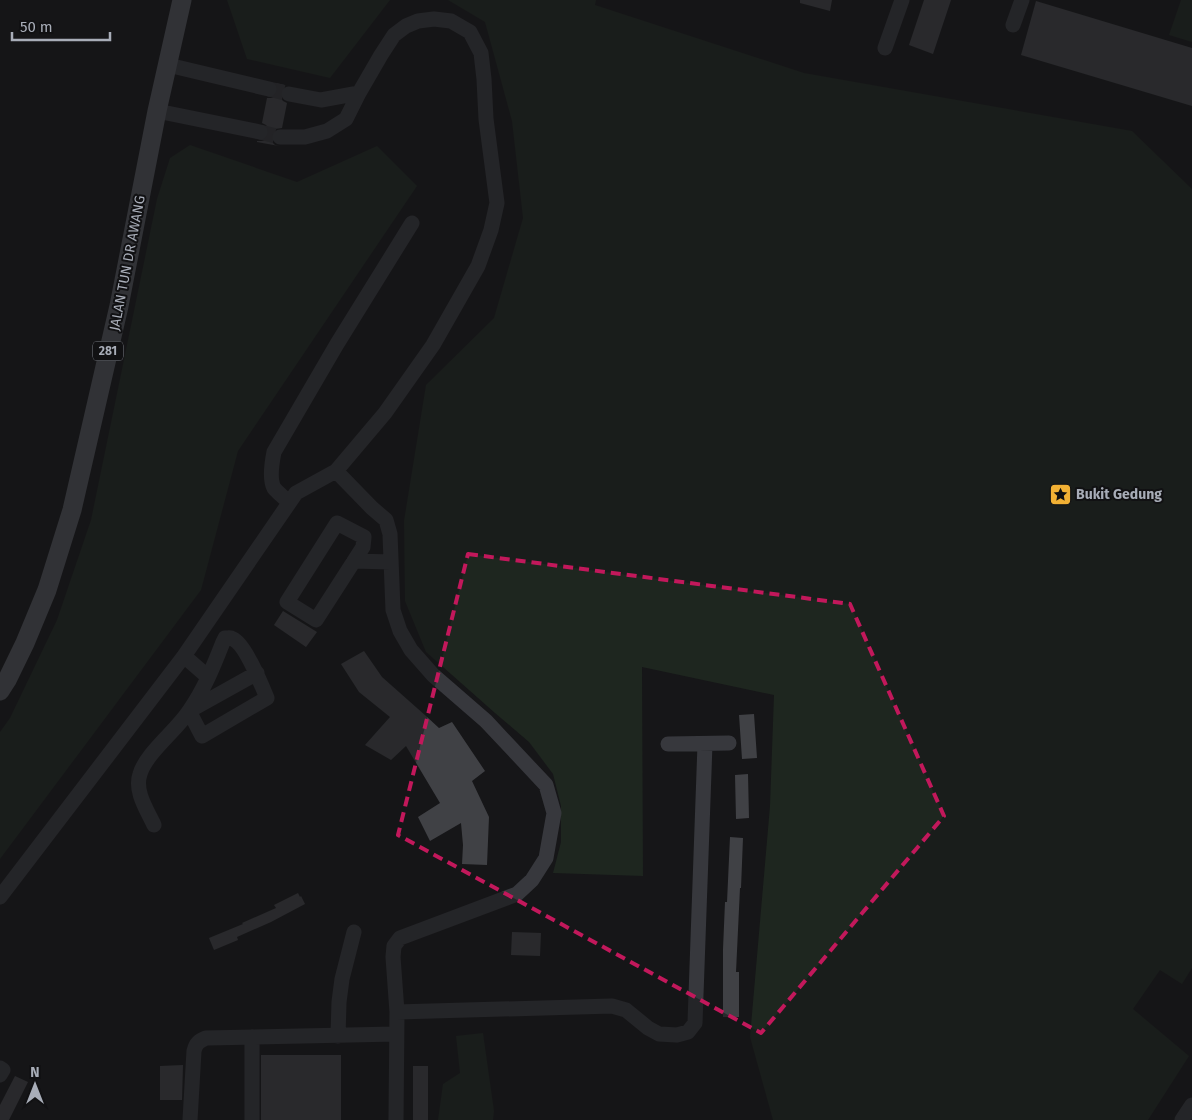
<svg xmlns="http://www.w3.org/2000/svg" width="1192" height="1120" font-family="'Fira Sans',sans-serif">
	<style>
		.green { fill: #1e261f }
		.building { fill: #404145 }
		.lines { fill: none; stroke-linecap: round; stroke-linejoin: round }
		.minor-tunnel { stroke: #333438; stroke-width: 15; stroke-dasharray: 15 8; stroke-linecap: butt }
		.minor { stroke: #37383d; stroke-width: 15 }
		.major { stroke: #53555c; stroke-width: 19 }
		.marked { fill: none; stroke: #c2185b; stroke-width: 4; stroke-dasharray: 10 6; stroke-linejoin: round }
		.labels { text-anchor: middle; stroke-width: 4; stroke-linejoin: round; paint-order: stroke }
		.shield { fill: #111113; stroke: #7b7e86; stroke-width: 1 }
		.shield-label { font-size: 12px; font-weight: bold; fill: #a8adb8 }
		.street-label { font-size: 14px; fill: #a8adb8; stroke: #111113 }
		.poi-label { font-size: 14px; font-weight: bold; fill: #a8adb8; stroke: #111113; text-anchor: start }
	</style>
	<rect width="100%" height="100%" fill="#161618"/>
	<path class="green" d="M 227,0 L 390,0 L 330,78 L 247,59 Z
		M 448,0 L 596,0 L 595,5 L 804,73 L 1132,131 L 1192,189 L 1192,968 L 1182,984 L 1160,970 L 1133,1009 L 1189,1056 L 1148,1120 L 773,1120 L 750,1037 L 770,806 L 774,695 L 642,667 L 643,876 L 553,873 L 561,842 L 561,806 L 553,774 L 529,742 L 495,713 L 426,652 L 405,601 L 404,521 L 426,385 L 494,318 L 523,218 L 512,121 L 485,22 Z
		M 1181,0 L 1192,0 L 1192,42 L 1169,35 Z
		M 190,145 L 297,182 L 377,146 L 417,186 L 238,451 L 201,590 L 0,859 L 0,732 L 10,718 L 57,620 L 91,520 L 157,199 L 170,158 Z
		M 483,1033 L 494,1111 L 493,1120 L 438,1120 L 443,1084 L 460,1073 L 456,1036 Z"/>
	<path class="building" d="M 800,0 L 832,0 L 830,11 L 800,3 Z
		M 924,0 L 951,0 L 933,54 L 909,45 Z
		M 1036,1 L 1192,48 L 1192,106 L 1021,55 Z
		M 276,83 L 285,85 L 282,88 L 280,92 L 280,97 L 283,101 L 287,103 L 282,128 L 275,129 L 272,133 L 271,137 L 272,142 L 275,145 L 279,146 L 257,142 L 257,141 L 263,141 L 267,139 L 269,134 L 269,129 L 266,125 L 262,123 L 267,98 L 272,98 L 275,96 L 278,92 L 278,87 Z
		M 283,611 L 317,632 L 306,647 L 274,625 Z
		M 364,651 L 382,677 L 426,716 L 439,728 L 452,722 L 485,771 L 472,781 L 489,817 L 487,865 L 462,864 L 463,845 L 461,823 L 430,841 L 418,817 L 440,803 L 406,746 L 391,760 L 365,745 L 390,717 L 359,692 L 341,664 Z
		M 754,714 L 757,758 L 742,759 L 739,715 Z
		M 748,774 L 749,818 L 736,819 L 735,775 Z
		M 730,837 L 743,838 L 741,888 L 740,888 L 736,972 L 739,972 L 739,1017 L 723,1017 L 723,949 L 725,902 L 727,902 Z
		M 298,893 L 300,897 L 301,896 L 305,904 L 271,922 L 237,937 L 238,940 L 214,950 L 209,938 L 243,924 L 242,923 L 276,908 L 274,905 Z
		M 512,932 L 541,933 L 540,956 L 511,955 Z
		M 261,1055 L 341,1055 L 341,1120 L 261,1120 Z
		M 183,1065 L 182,1100 L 160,1100 L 160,1066 Z
		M 413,1066 L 428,1066 L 428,1120 L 413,1120 Z
		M 15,1076 L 28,1082 L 9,1120 L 0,1120 L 0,1105 Z"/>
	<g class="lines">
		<path class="minor-tunnel" d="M 269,89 L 289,94
			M 260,132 L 280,137"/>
		<path class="minor" d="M 1013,25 L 1022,0
			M 885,48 L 902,0
			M 168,65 L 269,89
			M 289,94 L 321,100 L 359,93
			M 157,111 L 260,132
			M 336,471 L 372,508 L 386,520 L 390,534 L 393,610 L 400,631 L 411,650 L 433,675 L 486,721 L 546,785 L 554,813 L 546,858 L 532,880 L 517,894 L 400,938 L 394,946 L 393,957 L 397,1012 L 396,1120
			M 289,503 C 285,498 278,493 274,488 C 269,479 272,462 274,452 L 337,344 L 412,223
			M 337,523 L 364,537 L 363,547 L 316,620 L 287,602 Z
			M 354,561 L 391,562
			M 184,656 L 208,677
			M 668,744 L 729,743
			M 154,825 C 147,810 134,791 140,774 C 146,753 177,730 189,711 C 204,690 214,665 223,642 L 225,638 C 229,638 230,637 233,639 C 245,644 262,686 267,698 L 202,736 L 189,711 L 257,673
			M 0,897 L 184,656 L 296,493 L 336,471 L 385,413 L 433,345 L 478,266 L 491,230 L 497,203 L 486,119 L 484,79 L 481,53 L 470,32 L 451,21 L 434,19 L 418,21 L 406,26 L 394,35 L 381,55 L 359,93 L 346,119 L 327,131 L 305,137 L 280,137
			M 397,1012 L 612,1006 L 626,1010 L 648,1028 L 659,1034 L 677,1035 L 688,1032 L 695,1023 L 705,744
			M 338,1036 L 339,1002 L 342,979 L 354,932
			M 252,1037 L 252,1120
			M 0,1068 L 3,1070 L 0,1075
			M 190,1120 L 194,1051 C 196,1043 199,1041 206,1038 L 396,1034
			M 1182,1120 L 1192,1105"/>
		<path class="major" d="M 0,691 L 7,680 L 25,643 L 47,590 L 72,510 L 119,306 L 157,111 L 182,0"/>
	</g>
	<path d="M0 0H1192V1120H0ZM 468,554 L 850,604 L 944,816 L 761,1033 L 398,835 Z" fill="#161618" fill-opacity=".55" fill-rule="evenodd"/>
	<path class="marked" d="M 468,554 L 850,604 L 944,816 L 761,1033 L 398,835 Z"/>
	<defs>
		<symbol id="sight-square" viewBox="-11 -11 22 22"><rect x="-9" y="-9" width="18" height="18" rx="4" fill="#f2b134" stroke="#111113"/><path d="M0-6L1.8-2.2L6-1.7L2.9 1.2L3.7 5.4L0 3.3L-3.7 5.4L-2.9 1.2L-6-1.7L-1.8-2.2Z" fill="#111"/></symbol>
	</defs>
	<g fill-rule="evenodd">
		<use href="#sight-square" x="1048" y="482" width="25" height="25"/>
	</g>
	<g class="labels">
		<rect class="shield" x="93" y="341.5" width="30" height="19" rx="4"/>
		<g class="shield-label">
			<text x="108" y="355">281</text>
		</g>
		<g class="street-label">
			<text transform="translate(127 263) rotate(-79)" y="5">JALAN TUN DR AWANG</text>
		</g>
		<g class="poi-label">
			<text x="1076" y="499">Bukit Gedung</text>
		</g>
	</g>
	<g transform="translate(35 1085)" stroke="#111113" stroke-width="4" paint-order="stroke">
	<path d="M0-4L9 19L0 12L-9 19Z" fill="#a8adb8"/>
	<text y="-8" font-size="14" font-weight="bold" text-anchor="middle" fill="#a8adb8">N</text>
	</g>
	<path d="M12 32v8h98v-8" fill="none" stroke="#a8adb8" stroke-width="2.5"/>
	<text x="20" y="32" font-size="15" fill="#a8adb8" stroke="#111113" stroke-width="4" paint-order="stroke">50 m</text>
</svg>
